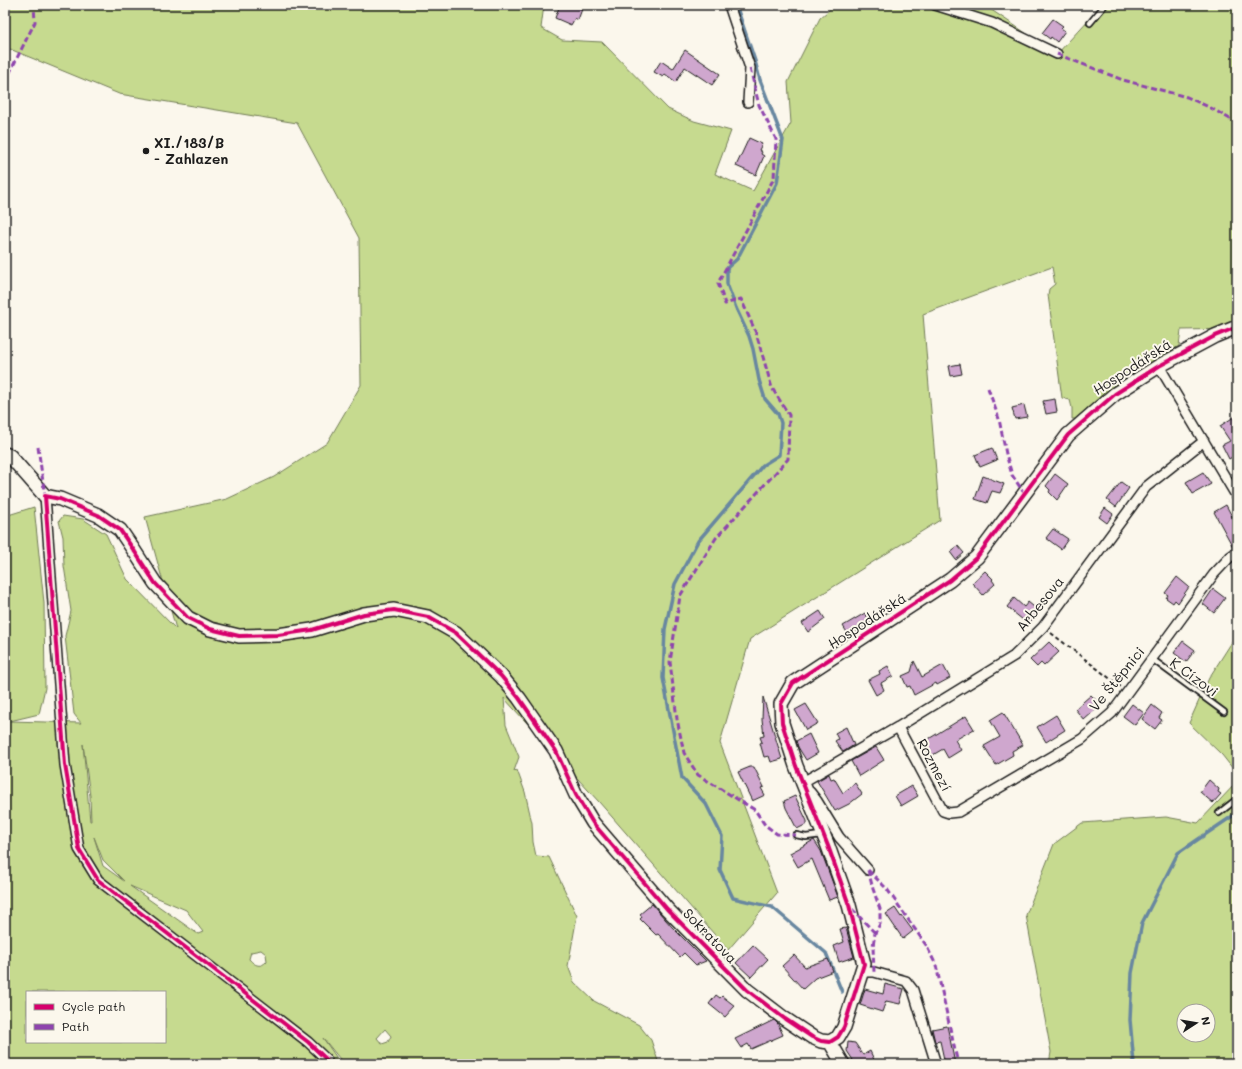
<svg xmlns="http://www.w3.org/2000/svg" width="1242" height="1069" font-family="Mali,sans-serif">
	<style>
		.green { fill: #c6da8f; stroke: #717b56; fill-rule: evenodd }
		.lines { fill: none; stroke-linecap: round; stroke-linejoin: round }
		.stream { stroke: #6887a0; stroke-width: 3.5 }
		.building { fill: #cfa7ce; stroke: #1c1c1c }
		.lane-casing { stroke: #1c1c1c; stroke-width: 8 }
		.street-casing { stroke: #1c1c1c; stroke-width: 12 }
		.secondary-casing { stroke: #1c1c1c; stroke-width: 16 }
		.path { stroke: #1c1c1c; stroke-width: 2; stroke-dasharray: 4 3; stroke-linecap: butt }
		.lane { stroke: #fbf7ec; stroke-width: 4.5 }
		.street { stroke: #fbf7ec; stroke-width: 9 }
		.secondary { stroke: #fbf7ec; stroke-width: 13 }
		.quiet { stroke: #8e44ad; stroke-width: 3; stroke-dasharray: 6 3; stroke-linecap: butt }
		.cycleway-casing { stroke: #fbf7ec; stroke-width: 6 }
		.cycleway { stroke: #d6006c; stroke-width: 4 }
		.poi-dot { fill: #1c1c1c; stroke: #fbf7ec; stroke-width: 1.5 }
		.labels { text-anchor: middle; stroke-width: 4; stroke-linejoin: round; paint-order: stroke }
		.poi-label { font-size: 14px; font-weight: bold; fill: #1c1c1c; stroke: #fbf7ec; text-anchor: start }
		.street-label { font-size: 14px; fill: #1c1c1c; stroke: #fbf7ec }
	</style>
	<rect width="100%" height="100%" fill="#fbf7ec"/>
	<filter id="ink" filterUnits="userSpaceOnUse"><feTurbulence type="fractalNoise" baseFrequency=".025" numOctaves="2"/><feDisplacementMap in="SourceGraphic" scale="8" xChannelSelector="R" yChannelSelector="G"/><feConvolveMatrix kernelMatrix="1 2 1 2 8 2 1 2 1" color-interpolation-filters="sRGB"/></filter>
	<g filter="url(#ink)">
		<path class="green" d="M 5,5 L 544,5 L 541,28 L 562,40 L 602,42 L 668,109 L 694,121 L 731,131 L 715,174 L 753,191 L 791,123 L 788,82 L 820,18 L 835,5 L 984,5 L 1057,54 L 1102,5 L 1237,5 L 1237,329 L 1181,330 L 1179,346 L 1112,387 L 1075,419 L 1072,419 L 1072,408 L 1070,400 L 1062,398 L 1048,295 L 1049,289 L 1055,284 L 1052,267 L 923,314 L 940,520 L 750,639 L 720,743 L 777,893 L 728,950 L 599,802 L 504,698 L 506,725 L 519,757 L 514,771 L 517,770 L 525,792 L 532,823 L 533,842 L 536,856 L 549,857 L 577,916 L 568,966 L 574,982 L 594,1001 L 639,1025 L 651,1040 L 659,1064 L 344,1064 L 323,1038 L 341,1064 L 5,1064 L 5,516 L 34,507 L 44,603 L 45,688 L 39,714 L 10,721 L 81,723 L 74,714 L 65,636 L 71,611 L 64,566 L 63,537 L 59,521 L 63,516 L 83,519 L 106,534 L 127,579 L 176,629 L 145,517 L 227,499 L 274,477 L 327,443 L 361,385 L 359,238 L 297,123 L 119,94 L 5,47 ZM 83,744 L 90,796 L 91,821 L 90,821 ZM 94,837 L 103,860 L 124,881 L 103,866 ZM 130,886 L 186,910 L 203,932 L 198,934 ZM 261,950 L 266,954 L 267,961 C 261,968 255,966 249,959 L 251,952 ZM 27,992 L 165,992 L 165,1042 L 27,1042 ZM 385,1029 L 391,1036 L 388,1042 L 382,1044 L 377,1038 Z
			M 1237,634 L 1237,774 L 1222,755 L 1189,723 L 1209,678 Z
			M 1237,782 L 1237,1064 L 1049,1064 L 1051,1052 L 1026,915 L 1054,844 L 1082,823 L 1166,817 L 1198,823 ZM 1184,1011 L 1208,1011 L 1208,1035 L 1184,1035 Z"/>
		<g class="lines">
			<path class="stream" d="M 736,5 L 755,61 L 760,80 L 783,140 L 777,183 L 737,259 L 727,268 L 727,284 L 736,308 L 749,336 L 753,349 L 759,380 L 765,399 L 778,414 L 781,423 L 779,455 L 763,465 L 698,541 L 675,584 L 665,629 L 663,678 L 682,778 L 706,804 L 722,836 L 720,870 L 733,898 L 772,907 L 826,953 L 842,992
				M 1134,1064 L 1130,1020 L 1132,973 L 1142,923 L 1178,853 L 1237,813"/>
		</g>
		<path class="building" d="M 560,5 L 572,5 L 582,9 L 578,20 L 575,18 L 571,25 L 555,18 Z
			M 1053,19 L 1063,26 L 1061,28 L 1065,31 L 1057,42 L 1051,37 L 1050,39 L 1042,33 Z
			M 685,50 L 720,74 L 712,85 L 685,67 L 676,82 L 665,74 L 663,77 L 654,72 L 661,61 L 673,69 Z
			M 749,138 L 762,144 L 759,150 L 762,152 L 761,154 L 764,156 L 756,175 L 736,166 Z
			M 960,364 L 962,374 L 951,376 L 949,366 Z
			M 1055,399 L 1057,412 L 1046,414 L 1043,401 Z
			M 1024,405 L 1027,417 L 1015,419 L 1012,408 Z
			M 1237,415 L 1237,454 L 1229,459 L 1222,445 L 1230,441 L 1220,426 Z
			M 992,448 L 997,460 L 980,467 L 975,455 Z
			M 1203,472 L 1211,484 L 1193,494 L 1186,482 Z
			M 1055,474 L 1068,484 L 1057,500 L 1049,492 L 1050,490 L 1046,486 Z
			M 983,476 L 1004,484 L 1000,493 L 992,491 L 987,503 L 975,499 Z
			M 1121,482 L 1129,488 L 1116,507 L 1107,500 Z
			M 1226,505 L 1237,526 L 1237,546 L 1233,547 L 1214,512 Z
			M 1105,508 L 1113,514 L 1107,523 L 1099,517 Z
			M 1053,529 L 1068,539 L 1061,549 L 1046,538 Z
			M 958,546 L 964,553 L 956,560 L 950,552 Z
			M 985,571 L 993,579 L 992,580 L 995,584 L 983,595 L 972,583 Z
			M 1177,577 L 1189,587 L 1178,603 L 1175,600 L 1173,603 L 1166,598 L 1168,595 L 1165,593 Z
			M 1213,589 L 1225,598 L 1214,613 L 1203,604 Z
			M 1014,598 L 1024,607 L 1028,602 L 1039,611 L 1030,622 L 1025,618 L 1023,620 L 1007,607 Z
			M 820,611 L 825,619 L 808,632 L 802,623 Z
			M 865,613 L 870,621 L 848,634 L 843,626 Z
			M 1183,641 L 1195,650 L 1186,662 L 1174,653 Z
			M 1049,642 L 1059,652 L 1044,666 L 1041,663 L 1037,667 L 1030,660 Z
			M 914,661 L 922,677 L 943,665 L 950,678 L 937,685 L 936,683 L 914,695 L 910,686 L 907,687 L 902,676 L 911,672 Z
			M 888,666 L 893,676 L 881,683 L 884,690 L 876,695 L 868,680 L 880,674 L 879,671 Z
			M 1091,695 L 1101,705 L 1084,720 L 1075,709 Z
			M 763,697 L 782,759 L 771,762 L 769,756 L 764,757 L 760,743 L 762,742 L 760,737 L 764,736 L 762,719 Z
			M 806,704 L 818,723 L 806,730 L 795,710 Z
			M 1132,704 L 1144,713 L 1135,725 L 1123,716 Z
			M 1152,705 L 1162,713 L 1159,718 L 1162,720 L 1155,729 L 1142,719 Z
			M 1003,712 L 1023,745 L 1012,751 L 1013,755 L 996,765 L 984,746 L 1000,737 L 990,720 Z
			M 1056,715 L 1065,730 L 1046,742 L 1037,727 Z
			M 966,716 L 974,729 L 955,740 L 961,750 L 948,758 L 943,749 L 931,756 L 922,743 Z
			M 846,727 L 854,745 L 843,752 L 835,741 L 838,739 L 835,733 Z
			M 809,734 L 818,753 L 806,760 L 798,747 L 796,741 Z
			M 876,747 L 884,760 L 859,776 L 851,761 Z
			M 750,767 L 754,767 L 764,787 L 761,788 L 765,795 L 752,801 L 738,772 Z
			M 829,774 L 831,779 L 834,778 L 843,793 L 855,783 L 862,794 L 849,804 L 835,811 L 817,781 Z
			M 1209,780 L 1219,789 L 1218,792 L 1221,794 L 1213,803 L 1200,792 Z
			M 912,786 L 918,796 L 901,806 L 895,796 Z
			M 795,796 L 807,821 L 807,824 L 797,829 L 786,808 L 784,801 Z
			M 814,840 L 821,851 L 838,897 L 829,900 L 812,859 L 798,867 L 790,853 Z
			M 652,904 L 672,927 L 706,961 L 696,965 L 684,953 L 680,957 L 658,934 L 656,935 L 640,919 L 642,917 L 640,914 Z
			M 895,908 L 901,917 L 902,916 L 913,931 L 903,939 L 886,914 Z
			M 846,928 L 854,957 L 839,962 L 834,946 L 844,942 L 840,929 Z
			M 753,945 L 768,959 L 751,977 L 736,963 Z
			M 794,955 L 805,967 L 828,959 L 833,971 L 815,978 L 803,989 L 782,966 Z
			M 885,984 L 904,989 L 900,1004 L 886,1001 L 882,1012 L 860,1005 L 865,989 L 883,994 Z
			M 716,995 L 720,998 L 722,996 L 735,1006 L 725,1017 L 709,1004 Z
			M 774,1020 L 778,1024 L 783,1035 L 751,1049 L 748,1044 L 741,1048 L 735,1039 Z
			M 947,1026 L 950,1039 L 955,1064 L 945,1064 L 940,1041 L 935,1042 L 932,1029 Z
			M 848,1042 L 855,1043 L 863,1055 L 870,1051 L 876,1064 L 851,1064 L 850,1061 L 853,1060 L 847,1051 Z"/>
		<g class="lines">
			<defs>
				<path id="lane" d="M 1090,23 L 1105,5
					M 1152,659 L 1224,712
					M 1219,813 L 1237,799
					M 796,835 L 806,837 L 821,835"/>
				<path id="street" d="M 729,5 L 750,68 L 748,102
					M 935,5 L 992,23 L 1057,54
					M 1159,366 L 1237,497
					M 45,496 L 65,765 L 79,849 L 98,880 L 308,1042 L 326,1059 L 328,1064
					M 898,727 L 943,811 L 949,813 L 958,812 L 1082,739 L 1112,713 L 1214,574 L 1230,557 L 1237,552
					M 803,782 L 898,727 L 1014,656 L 1043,627 L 1146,487 L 1204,441
					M 810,792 L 817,801 L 839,837 L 868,870
					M 861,972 L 874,972 L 906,981 L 913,990 L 936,1064"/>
				<path id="secondary" d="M 5,454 L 10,456 L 45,496 L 60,499 L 98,515 L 120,530 L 135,552 L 155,583 L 188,618 L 210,629 L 239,636 L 278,635 L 312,630 L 364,614 L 394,610 L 428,617 L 456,633 L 501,676 L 519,698 L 556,751 L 576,795 L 593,823 L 667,909 L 747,990 L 785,1019 L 812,1037 L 821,1041 L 830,1042
					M 830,1042 L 838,1037 L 844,1027 L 864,964 L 849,905 L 828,846 L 796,766 L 782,723 L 781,704 L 793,683 L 950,580 L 977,557 L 1068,435 L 1115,394 L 1159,366 L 1215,336 L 1237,327
					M 830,1042 L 843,1064"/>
			</defs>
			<use href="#lane" class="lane-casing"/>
			<use href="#street" class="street-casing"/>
			<use href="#secondary" class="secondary-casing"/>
			<path class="path" d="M 1051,633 L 1121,687"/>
			<use href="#lane" class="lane"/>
			<use href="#street" class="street"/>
			<use href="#secondary" class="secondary"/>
			<path class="quiet" d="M 1057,54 L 1123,80 L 1187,97 L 1211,108 L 1237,123
				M 750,68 L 759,105 L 776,139 L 774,178 L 718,283 L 725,304 L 741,299 L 756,333 L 772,388 L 789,415 L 788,459 L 716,538 L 680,596 L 670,662 L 677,719 L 684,753 L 698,775 L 755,810 L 765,825 L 777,834 L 796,835
				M 5,82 L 35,22 L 34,5
				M 988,388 L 999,419 L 1006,454 L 1012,475 L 1024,493
				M 38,447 L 45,496
				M 868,870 L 887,889 L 926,945 L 936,965 L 958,1064
				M 868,870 L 873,889 L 880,909 L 880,924 L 875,933 L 873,946 L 874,972
				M 852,909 L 875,933"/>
			<defs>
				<path id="cycleway" d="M 830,1042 L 838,1037 L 844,1027 L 864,964 L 849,905 L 828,846 L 796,766 L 782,723 L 781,704 L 793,683 L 950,580 L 977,557 L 1068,435 L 1115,394 L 1159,366 L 1215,336 L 1237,327
					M 328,1064 L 326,1059 L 308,1042 L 98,880 L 79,849 L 65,765 L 45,496 L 60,499 L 98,515 L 120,530 L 135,552 L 155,583 L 188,618 L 210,629 L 239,636 L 278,635 L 312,630 L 364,614 L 394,610 L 428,617 L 456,633 L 501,676 L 519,698 L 556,751 L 576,795 L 593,823 L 667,909 L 747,990 L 785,1019 L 812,1037 L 821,1041 L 830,1042"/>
			</defs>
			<use href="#cycleway" class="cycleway-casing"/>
			<use href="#cycleway" class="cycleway"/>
		</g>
	</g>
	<circle class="poi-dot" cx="146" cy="151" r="4"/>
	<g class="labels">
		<g class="poi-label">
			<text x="154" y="148">XI./183/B<tspan x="154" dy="16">- Zahlazen</tspan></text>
		</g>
		<g class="street-label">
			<text transform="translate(1132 367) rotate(-33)" y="5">Hospodářská</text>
			<text transform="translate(1040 604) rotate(-51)" y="5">Arbesova</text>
			<text transform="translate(867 621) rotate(-33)" y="5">Hospodářská</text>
			<text transform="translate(1194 677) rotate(36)" y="5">K Cízovi</text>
			<text transform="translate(1117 679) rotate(-51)" y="5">Ve Štěpnici</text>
			<text transform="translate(934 765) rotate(62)" y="5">Rozmezí</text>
			<text transform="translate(710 936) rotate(46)" y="5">Sokratova</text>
		</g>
	</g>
	<rect width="1242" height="1069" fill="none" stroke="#fbf7ec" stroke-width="20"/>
	<rect x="10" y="10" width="1222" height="1049" fill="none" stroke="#1c1c1c" stroke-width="1.5" filter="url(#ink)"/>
	<rect x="26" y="991" width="140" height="52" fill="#fbf7ec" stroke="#a29f99"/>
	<rect x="34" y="1004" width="20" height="6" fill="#d6006c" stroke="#a29f99"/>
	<text x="62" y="1011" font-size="12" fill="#1c1c1c">Cycle path</text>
	<rect x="34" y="1024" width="20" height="6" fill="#8e44ad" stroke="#a29f99"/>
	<text x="62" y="1031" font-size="12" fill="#1c1c1c">Path</text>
	<g transform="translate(1196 1023) rotate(78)"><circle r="19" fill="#fbf7ec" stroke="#a29f99"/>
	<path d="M0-3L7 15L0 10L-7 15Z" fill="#1c1c1c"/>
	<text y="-6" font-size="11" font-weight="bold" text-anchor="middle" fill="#1c1c1c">N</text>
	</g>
</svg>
